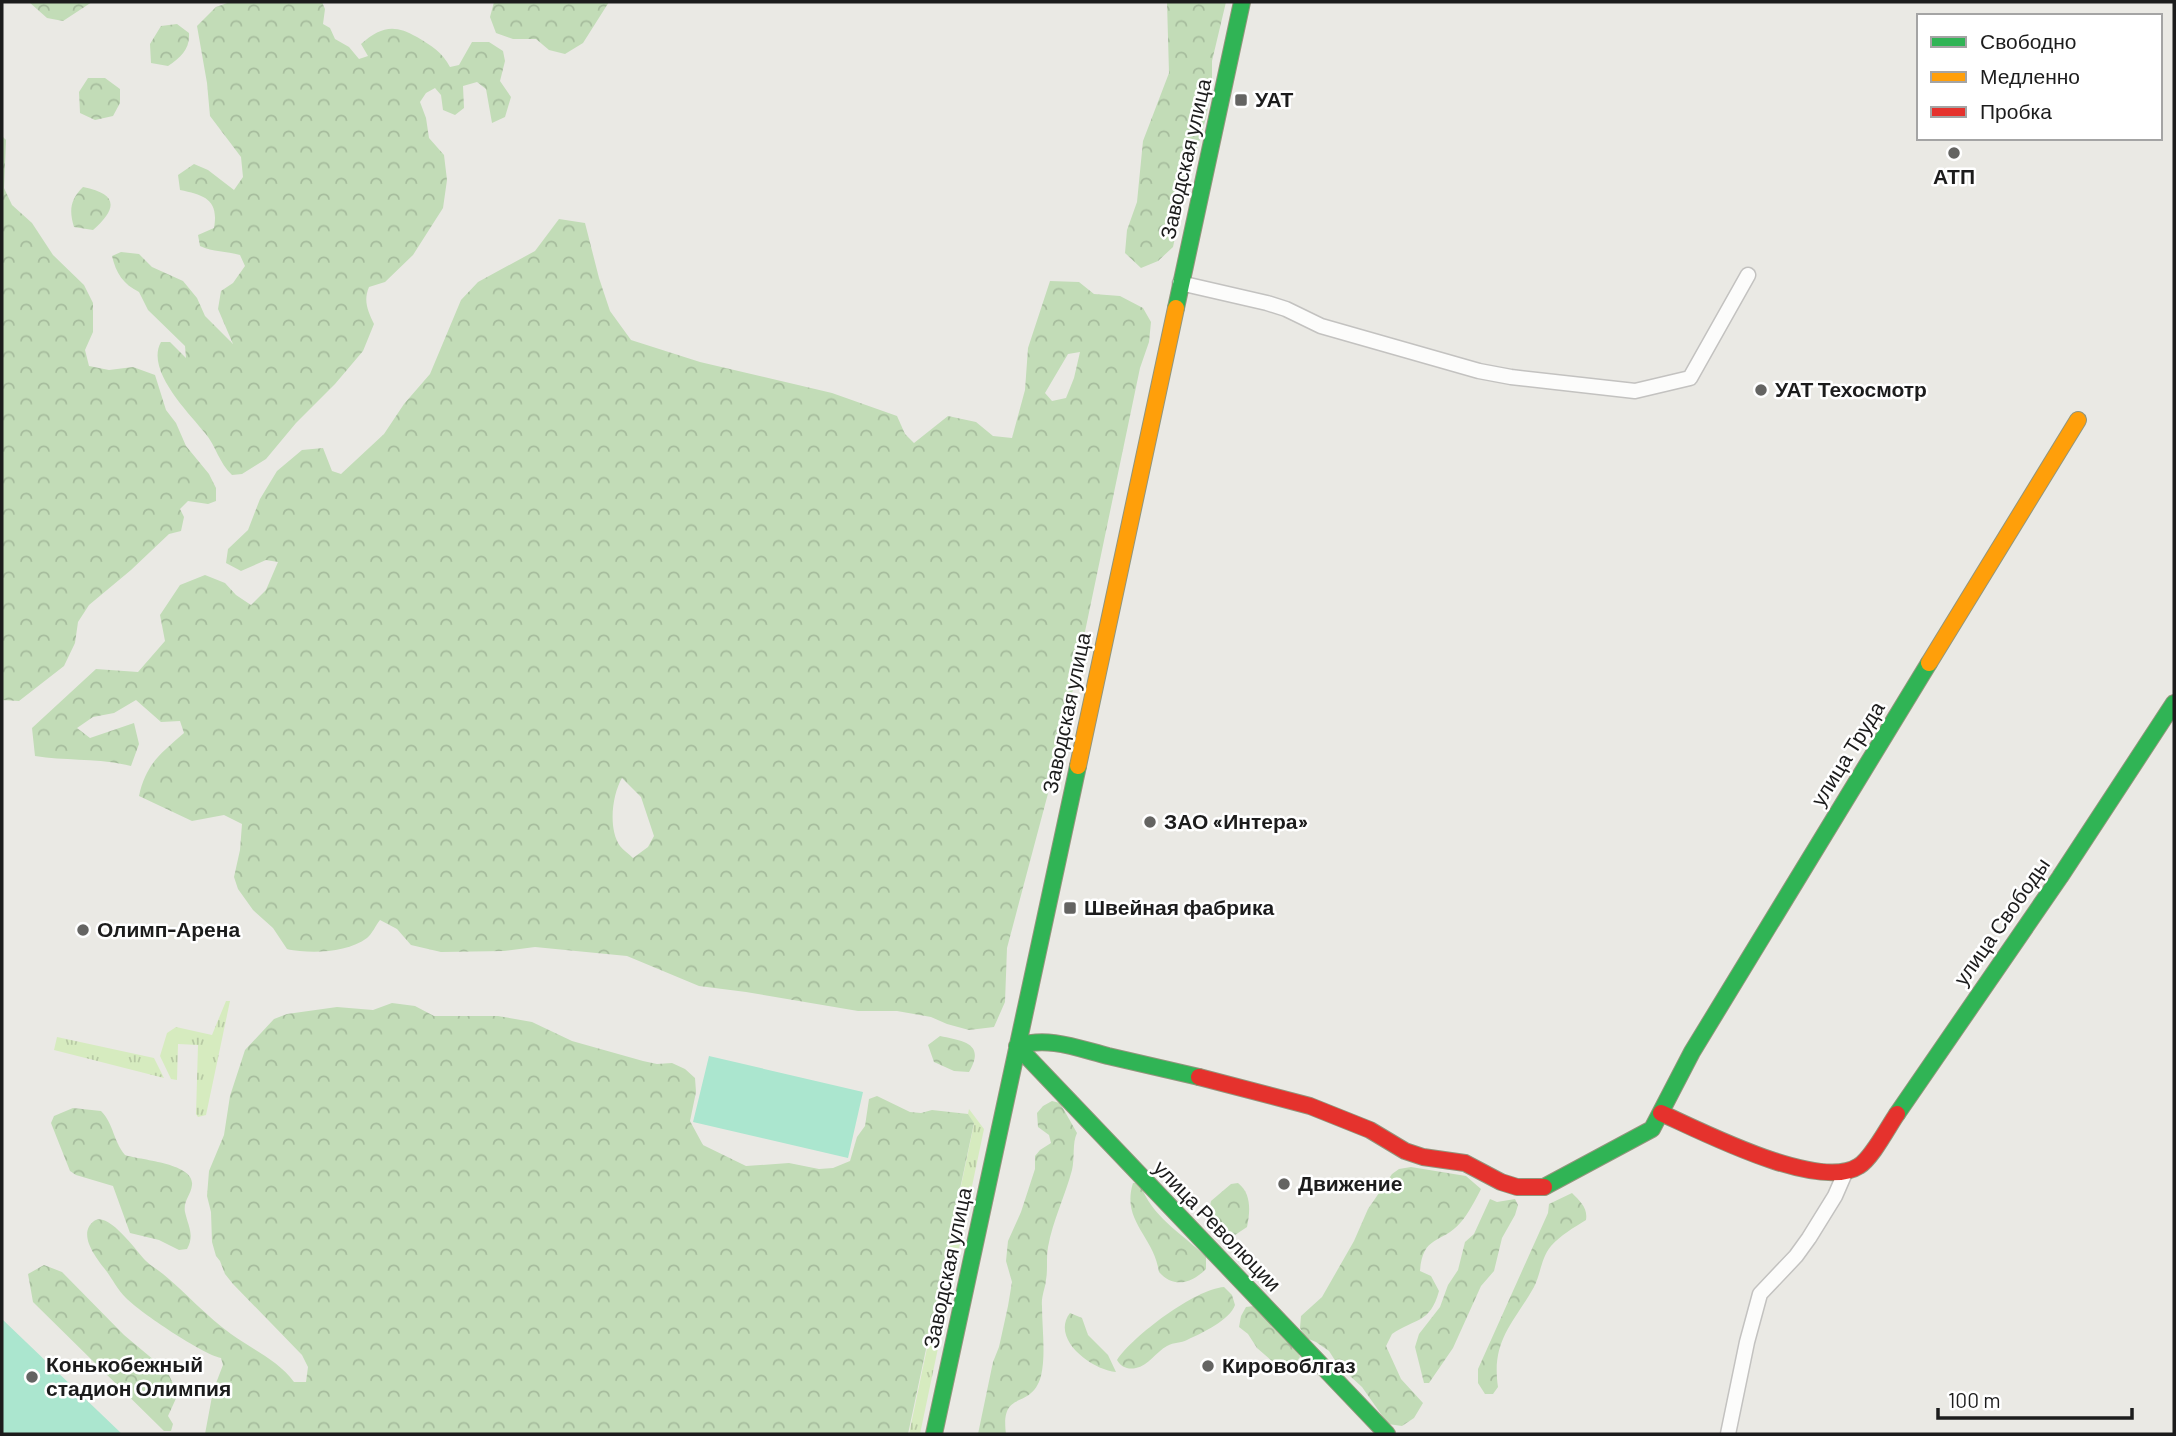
<svg xmlns="http://www.w3.org/2000/svg" width="2176" height="1436" font-family="Barlow,sans-serif">
	<style>
		.grass { fill: url(#grass-tufts) }
		.forest { fill: url(#forest-crowns); fill-rule: evenodd }
		.pitch { fill: #abe6cf }
		.lines { fill: none; stroke-linecap: round; stroke-linejoin: round }
		.street-casing { stroke: #c3c2c0; stroke-width: 17 }
		.fast-casing { stroke: #92957c; stroke-width: 18 }
		.slow-casing { stroke: #92957c; stroke-width: 18 }
		.jam-casing { stroke: #92957c; stroke-width: 18 }
		.street { stroke: #fcfcfb; stroke-width: 14 }
		.fast { stroke: #30b455; stroke-width: 16 }
		.slow { stroke: #ff9f0a; stroke-width: 16 }
		.jam { stroke: #e5322d; stroke-width: 16 }
		.poi-dot { fill: #646462; stroke: #fff; stroke-width: 2.5 }
		.labels { text-anchor: middle; stroke-width: 5; stroke-linejoin: round; paint-order: stroke }
		.poi-label { font-size: 21px; font-weight: bold; fill: #1c1c1c; stroke: #fff; text-anchor: start }
		.street-label { font-size: 21px; fill: #1c1c1c; stroke: #fff }
	</style>
	<defs>
		<pattern id="grass-tufts" width="24" height="20" patternUnits="userSpaceOnUse" patternTransform="scale(1.75)"><rect width="24" height="20" fill="#d6ebbf"/><path d="M3 7l-1-3M5 7V3M7 7l1-3M15 17l-1-3M17 17v-4M19 17l1-3" fill="none" stroke="#b7c9a4"/></pattern>
		<pattern id="forest-crowns" width="20" height="18" patternUnits="userSpaceOnUse" patternTransform="scale(1.75)"><rect width="20" height="18" fill="#c2dcb7"/><path d="M2 6a3 3 0 1 1 6 0M12 15a3 3 0 1 1 6 0" fill="none" stroke="#a6bc9d"/></pattern>
	</defs>
	<rect width="100%" height="100%" fill="#eae9e4"/>
	<path class="grass" d="M 226,1001 L 230,1001 L 206,1115 L 198,1117 L 196,1114 L 198,1045 L 178,1044 L 177,1080 L 171,1079 L 160,1056 L 167,1033 L 176,1027 L 212,1035 Z
		M 57,1037 L 154,1058 L 164,1078 L 54,1050 Z
		M 969,1109 L 984,1129 L 920,1434 L 909,1434 L 974,1124 L 968,1114 Z"/>
	<path class="forest" d="M 29,2 L 92,2 L 63,21 L 47,18 Z
		M 230,2 L 322,2 L 325,9 L 323,24 L 330,28 L 335,39 L 349,47 L 359,59 L 368,56 L 361,44 C 381,26 395,24 417,37 C 432,46 442,52 450,67 L 459,65 L 472,42 L 489,42 L 503,51 L 505,61 L 500,81 L 511,97 L 505,117 L 492,123 L 486,89 L 477,82 L 463,86 L 464,108 L 455,115 L 443,110 L 441,95 L 435,88 L 426,93 L 420,102 L 426,118 L 429,138 L 444,155 L 447,180 L 443,208 L 413,255 L 385,282 L 369,287 C 363,301 368,311 374,324 L 363,351 L 335,384 L 296,423 L 266,459 L 242,474 L 232,475 C 219,463 216,446 205,433 C 189,413 145,370 161,342 L 170,342 L 186,358 L 185,346 L 148,310 L 139,292 C 123,284 116,273 112,256 L 121,252 L 139,254 L 152,267 L 183,281 L 197,298 L 205,316 L 233,344 L 218,309 L 221,291 L 233,283 L 245,266 L 240,255 C 226,251 213,252 200,246 L 198,235 L 214,228 C 219,200 205,195 180,190 L 178,175 L 194,164 L 208,170 L 234,190 L 243,177 L 241,157 L 210,116 L 207,83 L 197,26 L 216,7 Z
		M 494,2 L 609,2 L 583,43 L 565,54 L 549,50 L 536,39 L 513,39 L 496,33 L 490,17 Z
		M 1167,2 L 1226,2 L 1212,61 L 1212,83 L 1206,118 L 1186,187 L 1173,247 L 1158,261 L 1141,268 L 1125,253 L 1127,230 L 1137,202 L 1143,141 L 1169,73 Z
		M 177,24 L 189,33 C 190,49 181,57 168,66 L 151,63 L 150,44 L 161,26 Z
		M 88,78 L 105,78 L 120,89 L 120,103 L 113,116 L 95,120 L 80,113 L 79,92 Z
		M 2,136 L 6,140 L 4,188 L 12,205 L 32,223 L 53,255 L 84,285 L 93,303 L 93,332 L 85,350 L 89,366 L 109,370 L 133,367 L 155,375 L 166,410 L 176,423 L 186,446 L 209,474 L 216,488 L 216,501 L 208,504 L 188,501 L 180,509 L 184,517 L 181,531 L 169,534 L 131,570 L 89,605 L 78,622 L 75,643 L 64,666 L 19,701 L 2,700 Z
		M 83,187 C 119,194 117,209 93,230 L 74,227 C 69,210 70,200 83,187 Z
		M 559,219 L 585,223 L 599,278 L 610,311 L 631,340 L 700,362 L 832,393 L 897,416 L 905,434 L 914,443 L 948,416 L 976,422 L 993,436 L 1012,438 L 1025,390 L 1028,348 L 1050,281 L 1079,282 L 1094,294 L 1120,296 L 1143,308 L 1151,322 L 1149,342 L 1140,368 L 1063,737 L 1007,948 L 1005,1002 L 994,1027 L 969,1030 L 947,1024 L 931,1017 L 897,1011 L 858,1011 L 746,992 L 699,986 L 627,956 L 535,947 L 504,951 L 441,952 L 411,945 L 397,929 L 380,920 C 376,925 372,934 367,938 C 347,953 310,954 287,949 L 273,928 L 253,910 L 238,889 L 234,877 L 240,850 L 242,824 L 224,815 L 192,821 L 139,796 C 146,764 160,754 184,733 L 180,721 L 161,722 L 136,700 L 114,713 L 93,717 L 77,728 L 90,738 L 134,723 L 139,744 L 131,766 C 100,758 67,761 35,756 L 32,728 L 96,669 L 138,672 L 165,641 L 160,615 L 180,585 L 205,575 L 225,583 L 236,595 L 251,605 L 266,590 L 278,562 L 266,560 L 241,571 L 226,563 L 228,549 L 248,530 L 260,499 L 277,471 L 302,450 L 323,448 L 332,471 L 341,474 L 384,434 L 404,404 L 430,374 L 461,300 L 478,282 L 535,251 ZM 1080,352 L 1074,378 L 1066,398 L 1052,401 L 1045,393 L 1068,354 ZM 622,778 L 641,797 L 654,836 L 648,847 L 633,858 C 629,854 623,850 620,846 C 608,829 612,795 622,778 Z
		M 392,1003 L 415,1006 L 434,1016 L 498,1016 L 532,1022 L 572,1041 L 643,1061 L 657,1064 L 672,1063 L 685,1069 L 695,1078 L 696,1092 L 690,1121 L 703,1145 L 746,1166 L 789,1163 L 819,1169 L 833,1168 L 850,1161 L 857,1137 L 865,1126 L 869,1099 L 877,1096 L 910,1112 L 921,1113 L 932,1110 L 968,1114 L 974,1123 L 908,1434 L 205,1434 L 213,1391 L 223,1365 L 221,1358 C 202,1354 141,1313 126,1298 C 117,1289 112,1278 104,1268 C 96,1257 77,1234 94,1221 C 108,1210 137,1252 146,1261 C 151,1266 157,1269 163,1274 C 186,1293 206,1316 231,1334 C 253,1350 278,1360 294,1382 L 306,1382 L 308,1367 L 302,1355 L 233,1284 L 225,1274 L 220,1261 L 216,1256 L 212,1242 L 211,1212 L 207,1196 L 209,1171 L 224,1135 L 230,1096 L 245,1050 L 274,1019 L 287,1014 L 337,1007 L 373,1010 Z
		M 940,1036 C 963,1041 986,1043 969,1072 L 954,1071 L 934,1062 L 928,1045 Z
		M 1052,1101 L 1060,1103 L 1077,1133 C 1072,1143 1075,1158 1072,1170 C 1065,1196 1053,1220 1048,1247 C 1046,1258 1048,1269 1046,1280 C 1045,1289 1041,1297 1042,1306 C 1042,1328 1046,1355 1041,1376 C 1031,1412 1000,1387 1006,1434 L 978,1434 L 993,1362 L 999,1347 L 1008,1306 L 1012,1282 L 1006,1261 L 1008,1241 L 1021,1212 L 1035,1169 L 1035,1156 L 1040,1150 L 1051,1143 L 1049,1135 L 1038,1127 L 1037,1113 L 1043,1106 Z
		M 73,1108 L 101,1111 C 114,1124 113,1141 125,1155 C 139,1160 195,1163 192,1185 C 191,1195 183,1201 185,1212 C 188,1226 195,1235 187,1249 L 179,1250 L 159,1240 L 130,1233 L 113,1186 L 76,1175 L 70,1171 L 51,1123 L 54,1116 Z
		M 1411,1167 L 1466,1176 L 1481,1189 C 1476,1199 1468,1214 1461,1222 C 1441,1245 1423,1234 1420,1271 L 1431,1276 L 1439,1291 C 1430,1324 1415,1318 1392,1334 L 1386,1346 L 1401,1379 L 1423,1403 L 1414,1418 L 1402,1426 L 1388,1424 L 1362,1387 L 1338,1365 L 1329,1351 L 1316,1342 L 1306,1338 L 1300,1328 L 1301,1316 L 1322,1297 L 1354,1241 L 1368,1209 L 1392,1174 L 1399,1169 Z
		M 1133,1183 L 1140,1183 C 1151,1217 1182,1233 1206,1257 L 1206,1269 C 1192,1283 1174,1289 1159,1272 C 1154,1236 1121,1221 1133,1183 Z
		M 1238,1183 C 1252,1194 1250,1212 1247,1227 L 1235,1235 L 1220,1234 C 1213,1226 1208,1212 1211,1201 L 1231,1184 Z
		M 1572,1193 C 1580,1201 1588,1208 1586,1220 C 1573,1228 1561,1235 1551,1246 C 1541,1258 1541,1273 1534,1287 C 1514,1323 1491,1340 1498,1387 L 1493,1394 L 1485,1394 L 1478,1383 L 1478,1369 L 1548,1213 L 1549,1204 Z
		M 1490,1199 L 1497,1202 L 1515,1199 L 1518,1205 L 1515,1215 L 1502,1238 L 1494,1271 L 1481,1286 L 1453,1348 L 1429,1383 L 1424,1383 L 1415,1347 L 1419,1334 L 1440,1307 L 1448,1285 L 1458,1270 L 1465,1242 L 1474,1234 Z
		M 44,1265 L 62,1272 L 124,1335 L 167,1371 L 178,1394 L 168,1416 L 173,1424 L 171,1431 L 164,1431 L 33,1302 L 28,1274 Z
		M 1224,1287 L 1232,1295 L 1235,1305 C 1230,1320 1202,1333 1187,1340 C 1181,1343 1174,1342 1167,1346 C 1156,1352 1148,1366 1136,1368 C 1128,1370 1121,1367 1117,1360 C 1133,1336 1195,1289 1224,1287 Z
		M 1254,1306 L 1298,1352 L 1300,1357 L 1293,1366 L 1280,1368 L 1257,1348 L 1248,1334 L 1239,1327 L 1241,1316 L 1246,1307 Z
		M 1070,1313 L 1082,1318 L 1088,1335 L 1108,1355 L 1116,1372 C 1092,1370 1050,1339 1070,1313 Z"/>
	<path class="pitch" d="M 709,1056 L 863,1092 L 848,1158 L 693,1122 Z
		M 2,1319 L 122,1434 L 2,1434 Z"/>
	<g class="lines">
		<defs>
			<path id="street" d="M 1180,283 L 1267,303 L 1286,309 L 1321,326 L 1479,371 L 1511,377 L 1635,391 L 1690,378 L 1748,275
				M 1728,1434 L 1747,1342 L 1760,1294 L 1796,1256 L 1809,1238 L 1835,1196 L 1845,1173"/>
			<path id="fast" d="M 1176,308 L 1242,2
				M 1199,1077 C 1168,1070 1138,1063 1108,1056 C 1077,1048 1048,1036 1017,1046 L 1387,1434
				M 1897,1114 L 2060,877 L 2174,703
				M 1544,1187 L 1652,1129 L 1692,1052 L 1929,663
				M 934,1434 L 1078,766"/>
			<path id="slow" d="M 1929,663 L 2078,420
				M 1078,766 L 1176,308"/>
			<path id="jam" d="M 1199,1077 L 1310,1106 L 1370,1130 L 1405,1151 L 1423,1157 L 1465,1163 L 1501,1182 L 1517,1187 L 1544,1187
				M 1661,1113 C 1703,1132 1819,1192 1859,1166 C 1872,1158 1888,1127 1897,1114"/>
		</defs>
		<use href="#street" class="street-casing"/>
		<use href="#fast" class="fast-casing"/>
		<use href="#slow" class="slow-casing"/>
		<use href="#jam" class="jam-casing"/>
		<use href="#street" class="street"/>
		<use href="#fast" class="fast"/>
		<use href="#slow" class="slow"/>
		<use href="#jam" class="jam"/>
	</g>
	<g class="poi-dot">
		<rect x="1234" y="93" width="14" height="14" rx="3.5"/>
		<circle cx="1954" cy="153" r="7"/>
		<circle cx="1761" cy="390" r="7"/>
		<circle cx="1150" cy="822" r="7"/>
		<rect x="1063" y="901" width="14" height="14" rx="3.5"/>
		<circle cx="83" cy="930" r="7"/>
		<circle cx="1284" cy="1184" r="7"/>
		<circle cx="1208" cy="1366" r="7"/>
		<circle cx="32" cy="1377" r="7"/>
	</g>
	<g class="labels">
		<g class="poi-label">
			<text x="1255" y="107">УАТ</text>
			<text x="1954" y="184" text-anchor="middle">АТП</text>
			<text x="1775" y="397">УАТ Техосмотр</text>
			<text x="1164" y="829">ЗАО «Интера»</text>
			<text x="1084" y="915">Швейная фабрика</text>
			<text x="97" y="937">Олимп-Арена</text>
			<text x="1298" y="1191">Движение</text>
			<text x="46" y="1372">Конькобежный<tspan x="46" dy="24">стадион Олимпия</tspan></text>
			<text x="1222" y="1373">Кировоблгаз</text>
		</g>
		<g class="street-label">
			<text transform="translate(1186 159) rotate(-77)" y="7">Заводская улица</text>
			<text transform="translate(1067 713) rotate(-78)" y="7">Заводская улица</text>
			<text transform="translate(1848 754) rotate(-58)" y="7">улица Труда</text>
			<text transform="translate(2002 922) rotate(-55)" y="7">улица Свободы</text>
			<text transform="translate(1217 1226) rotate(46)" y="7">улица Революции</text>
			<text transform="translate(948 1268) rotate(-78)" y="7">Заводская улица</text>
		</g>
	</g>
	<rect width="2176" height="1436" fill="none" stroke="#1c1c1c" stroke-width="7"/>
	<rect x="1917" y="14" width="245" height="126" fill="#ffffff" stroke="#a4a4a4" stroke-width="2"/>
	<rect x="1931" y="37" width="35" height="10" fill="#30b455" stroke="#a4a4a4" stroke-width="2"/>
	<text x="1980" y="49" font-size="21" fill="#1c1c1c">Свободно</text>
	<rect x="1931" y="72" width="35" height="10" fill="#ff9f0a" stroke="#a4a4a4" stroke-width="2"/>
	<text x="1980" y="84" font-size="21" fill="#1c1c1c">Медленно</text>
	<rect x="1931" y="107" width="35" height="10" fill="#e5322d" stroke="#a4a4a4" stroke-width="2"/>
	<text x="1980" y="119" font-size="21" fill="#1c1c1c">Пробка</text>
	<path d="M1938 1408v10h194v-10" fill="none" stroke="#1c1c1c" stroke-width="3.5"/>
	<text x="1948" y="1408" font-size="21" fill="#1c1c1c" stroke="#ffffff" stroke-width="5" paint-order="stroke">100 m</text>
</svg>
